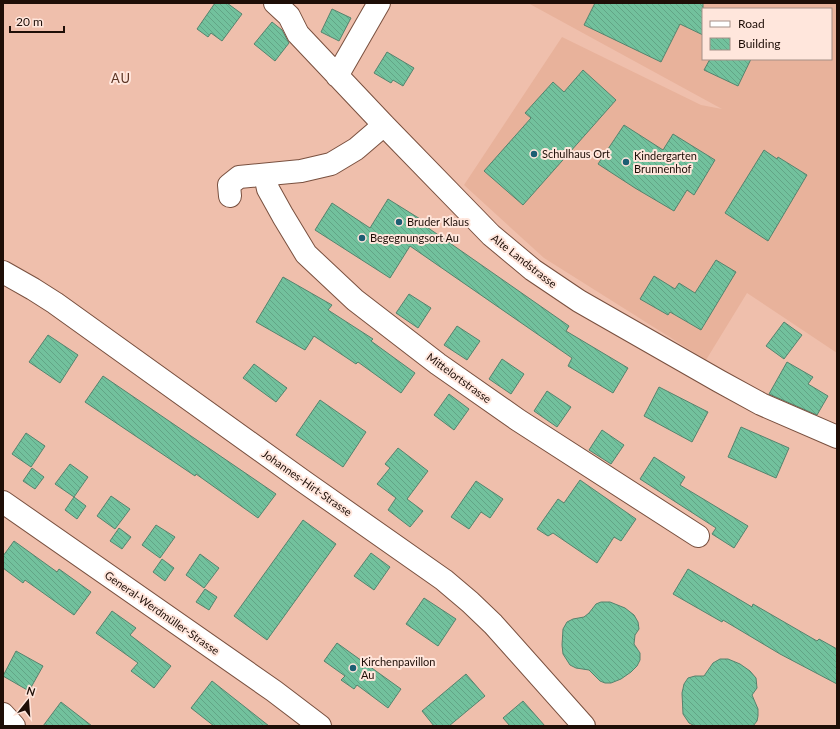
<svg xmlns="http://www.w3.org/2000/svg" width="840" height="729" font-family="Lato,sans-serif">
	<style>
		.built { fill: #e8b29b; fill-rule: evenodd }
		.building { fill: url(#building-back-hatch); stroke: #55836d }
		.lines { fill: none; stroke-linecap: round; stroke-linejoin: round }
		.minor-casing { stroke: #79503f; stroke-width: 24 }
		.minor { stroke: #fff; stroke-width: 22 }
		.poi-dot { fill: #1d5e73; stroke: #ffe6dc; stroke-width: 1.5 }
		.labels { text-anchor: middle; stroke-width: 4; stroke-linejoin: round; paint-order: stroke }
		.poi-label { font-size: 11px; fill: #1e0e07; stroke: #ffe6dc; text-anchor: start }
		.street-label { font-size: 11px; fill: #1e0e07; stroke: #ffe6dc }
		.quarter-label { font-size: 13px; letter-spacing: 1px; fill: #5c3525; stroke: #ffe6dc }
	</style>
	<defs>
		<pattern id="building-back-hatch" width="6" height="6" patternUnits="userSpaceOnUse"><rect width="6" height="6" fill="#72c19d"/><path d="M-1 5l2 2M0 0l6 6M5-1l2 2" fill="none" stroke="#62a586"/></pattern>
	</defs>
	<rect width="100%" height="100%" fill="#efbfac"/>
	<path class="built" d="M 528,3 L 837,3 L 837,353 L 747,293 L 706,360 L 544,258 L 464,185 L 562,37 L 701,105 L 722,109 ZM 703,9 L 831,9 L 831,59 L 703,59 Z"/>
	<path class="building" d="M 215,3 L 227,3 L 242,14 L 222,41 L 211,33 L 208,37 L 197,29 Z
		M 595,3 L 703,3 L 703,35 L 680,24 L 661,62 L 584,25 Z
		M 332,9 L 351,18 L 339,41 L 321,32 Z
		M 272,22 L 282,30 L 289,43 L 275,61 L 254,44 Z
		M 387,52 L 414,68 L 403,86 L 393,80 L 391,83 L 374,73 Z
		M 710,59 L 751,59 L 738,86 L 704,70 Z
		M 583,70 L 616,100 L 523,205 L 484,171 L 531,118 L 525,113 L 553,82 L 564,92 Z
		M 624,125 L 663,150 L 673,134 L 715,160 L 694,195 L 687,190 L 674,211 L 635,188 L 598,164 Z
		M 764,150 L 777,159 L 778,157 L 807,175 L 768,241 L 725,213 Z
		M 388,199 L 425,222 L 424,225 L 569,326 L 566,331 L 628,368 L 613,393 L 568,366 L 572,358 L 410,246 L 390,278 L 315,230 L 332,203 L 370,228 Z
		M 716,260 L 736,272 L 701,330 L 670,312 L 668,315 L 640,299 L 654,276 L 675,289 L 679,283 L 695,293 Z
		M 283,277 L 332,305 L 328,310 L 373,339 L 371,341 L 415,373 L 401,393 L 358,362 L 356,364 L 314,336 L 305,350 L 256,322 Z
		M 409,294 L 431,308 L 418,328 L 396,313 Z
		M 784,322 L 802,335 L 784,359 L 766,346 Z
		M 457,326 L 480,341 L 467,360 L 444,345 Z
		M 48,335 L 78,355 L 60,383 L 29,362 Z
		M 502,359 L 524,374 L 511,394 L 489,379 Z
		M 787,362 L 813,377 L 808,384 L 828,396 L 817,415 L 769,394 Z
		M 254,364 L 287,388 L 276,402 L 243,378 Z
		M 103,376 L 276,494 L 258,518 L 196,474 L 195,476 L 85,402 Z
		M 659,387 L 708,412 L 692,442 L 644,416 Z
		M 547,391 L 571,407 L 557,427 L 534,411 Z
		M 449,394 L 469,409 L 454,430 L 434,415 Z
		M 320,400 L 366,432 L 343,467 L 296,435 Z
		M 741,427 L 789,448 L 776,478 L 728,457 Z
		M 602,430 L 624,445 L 611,464 L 589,450 Z
		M 26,433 L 45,446 L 31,467 L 12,454 Z
		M 398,448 L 428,471 L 407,499 L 423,511 L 410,527 L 388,510 L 396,498 L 377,484 L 390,468 L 385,464 Z
		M 654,457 L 685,477 L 680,485 L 748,526 L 734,548 L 712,534 L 716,528 L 640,479 Z
		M 70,464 L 88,477 L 74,497 L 55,484 Z
		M 32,468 L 44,477 L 35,489 L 23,481 Z
		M 580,480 L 636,519 L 621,541 L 614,537 L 597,563 L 553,533 L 548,536 L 537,529 L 558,499 L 564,503 Z
		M 476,481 L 503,499 L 490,518 L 481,512 L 469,529 L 451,517 Z
		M 111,496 L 130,509 L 115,529 L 97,516 Z
		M 74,497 L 86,506 L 77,519 L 65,510 Z
		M 303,520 L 336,544 L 267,640 L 234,616 Z
		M 156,525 L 175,537 L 160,558 L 142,545 Z
		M 119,528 L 131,537 L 122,549 L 110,541 Z
		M 14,541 L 57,572 L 59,569 L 91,592 L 74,615 L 25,580 L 23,583 L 3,568 L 3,556 Z
		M 371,553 L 390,567 L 374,590 L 354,576 Z
		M 200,554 L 219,568 L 204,588 L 186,575 Z
		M 162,559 L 174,568 L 165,581 L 153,572 Z
		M 688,569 L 752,607 L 753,604 L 817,641 L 819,639 L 837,649 L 837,684 L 780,654 L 723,620 L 722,622 L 673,594 Z
		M 205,589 L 217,597 L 209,610 L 196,602 Z
		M 424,598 L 456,619 L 438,646 L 406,624 Z
		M 601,602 L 610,602 L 625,608 L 634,615 L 638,622 L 639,629 L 635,635 L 634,644 L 640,653 L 640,660 L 637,666 L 631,672 L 621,679 L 611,683 L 605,683 L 600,681 L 589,670 L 576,668 L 570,665 L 563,654 L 562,645 L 563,629 L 567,622 L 573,619 L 584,617 L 589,613 L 596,604 Z
		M 112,611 L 136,628 L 130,635 L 171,666 L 154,688 L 131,671 L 138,663 L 96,633 Z
		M 337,643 L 401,689 L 388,708 L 357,685 L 354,689 L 341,680 L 345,676 L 324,661 Z
		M 16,651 L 43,666 L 29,691 L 3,676 Z
		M 720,659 L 728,659 L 740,664 L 750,671 L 756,678 L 757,688 L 752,695 L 758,709 L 758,716 L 757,721 L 753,726 L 695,726 L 689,723 L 683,714 L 682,693 L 684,684 L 688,678 L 695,676 L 704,676 L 713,663 Z
		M 466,674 L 485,696 L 449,726 L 434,726 L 422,711 Z
		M 212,681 L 269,726 L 214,726 L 191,708 Z
		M 523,701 L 545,726 L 510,726 L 503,718 Z
		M 61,702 L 92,726 L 43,726 Z"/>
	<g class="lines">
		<defs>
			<path id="minor" d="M 275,3 L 289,16 L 298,34 L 384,125 L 491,235 L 533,270 L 579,301 L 719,381 L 761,404 L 837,437
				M 337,76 L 379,3
				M 265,175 L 268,189 L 283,216 L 306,254 L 355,300 L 438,364 L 518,420 L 698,536
				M 230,196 L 229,185 L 239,177 L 301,171 L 331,164 L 356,149 L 384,125
				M 3,272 L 33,289 L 55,303 L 303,481 L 444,580 L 470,602 L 493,624 L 584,726
				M 3,502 L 274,691 L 320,726
				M 3,714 L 14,726"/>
		</defs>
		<use href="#minor" class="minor-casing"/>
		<use href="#minor" class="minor"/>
	</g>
	<g class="poi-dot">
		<circle cx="534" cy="154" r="4"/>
		<circle cx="626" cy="162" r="4"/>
		<circle cx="399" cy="222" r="4"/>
		<circle cx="362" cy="238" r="4"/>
		<circle cx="353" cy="668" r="4"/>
	</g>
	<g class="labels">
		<g class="poi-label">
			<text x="542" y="158">Schulhaus Ort</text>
			<text x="634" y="160">Kindergarten<tspan x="634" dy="13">Brunnenhof</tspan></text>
			<text x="407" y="226">Bruder Klaus</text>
			<text x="370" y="242">Begegnungsort Au</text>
			<text x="361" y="666">Kirchenpavillon<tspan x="361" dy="13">Au</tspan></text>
		</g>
		<g class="street-label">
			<text transform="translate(524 261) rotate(38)" y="4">Alte Landstrasse</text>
			<text transform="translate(459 378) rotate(36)" y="4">Mittelortstrasse</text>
			<text transform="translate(307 483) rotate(35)" y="4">Johannes-Hirt-Strasse</text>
			<text transform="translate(162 613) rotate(35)" y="4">General-Werdmüller-Strasse</text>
		</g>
		<g class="quarter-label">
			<text x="121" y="83">AU</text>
		</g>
	</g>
	<rect width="840" height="729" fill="none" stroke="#1e0e07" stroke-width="8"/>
	<rect x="702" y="8" width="130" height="52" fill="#ffe6dc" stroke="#a59087"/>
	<rect x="710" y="21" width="20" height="6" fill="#ffffff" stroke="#a59087"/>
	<text x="738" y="28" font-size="12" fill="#1e0e07">Road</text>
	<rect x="710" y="38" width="20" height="12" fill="url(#building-back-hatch)" stroke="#a59087"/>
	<text x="738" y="48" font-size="12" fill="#1e0e07">Building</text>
	<g transform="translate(28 701) rotate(17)" stroke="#ffe6dc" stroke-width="3" paint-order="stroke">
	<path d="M0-3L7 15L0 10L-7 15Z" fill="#1e0e07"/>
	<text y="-6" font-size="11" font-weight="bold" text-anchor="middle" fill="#1e0e07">N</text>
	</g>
	<path d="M10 26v6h54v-6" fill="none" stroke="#1e0e07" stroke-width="2"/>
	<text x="16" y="26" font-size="12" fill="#1e0e07" stroke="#ffe6dc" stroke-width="3" paint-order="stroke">20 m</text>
</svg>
